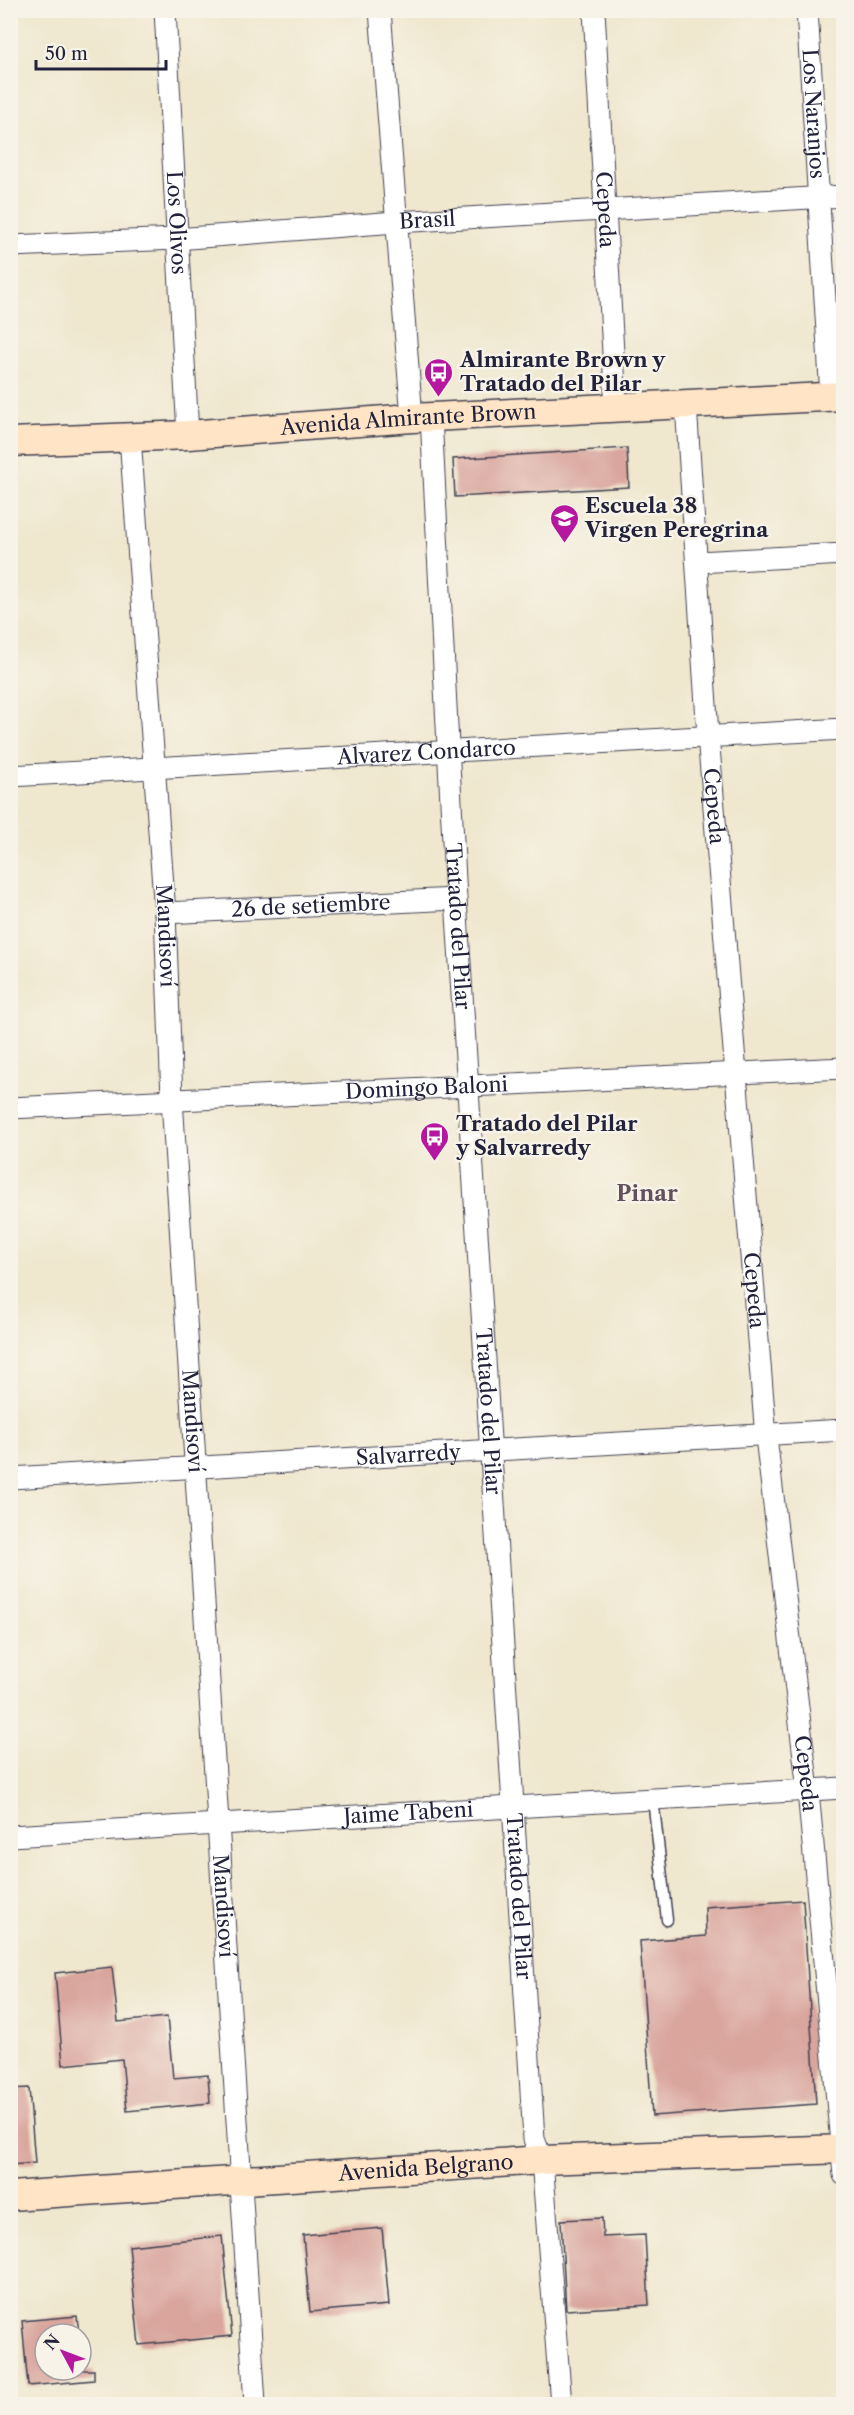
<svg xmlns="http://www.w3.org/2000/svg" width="854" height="2415" font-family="'Libre Caslon Text',serif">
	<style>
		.building { fill: #d9a59d }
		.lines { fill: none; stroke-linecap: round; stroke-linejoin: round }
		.lane-casing { stroke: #414051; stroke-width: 13 }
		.street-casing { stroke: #414051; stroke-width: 23 }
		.secondary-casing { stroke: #414051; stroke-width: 31 }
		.lane { stroke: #fff; stroke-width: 10 }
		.street { stroke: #fff; stroke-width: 21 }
		.secondary { stroke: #ffe4c6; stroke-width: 28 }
		.labels { text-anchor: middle; stroke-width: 5; stroke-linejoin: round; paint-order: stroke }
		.street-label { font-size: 21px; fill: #22223b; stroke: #f7f3e8 }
		.poi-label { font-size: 21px; font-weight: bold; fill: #22223b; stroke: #f7f3e8; text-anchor: start }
		.neighbourhood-label { font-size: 22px; font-weight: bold; fill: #62505d; stroke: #f7f3e8 }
	</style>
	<rect width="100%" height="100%" fill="#f7f3e8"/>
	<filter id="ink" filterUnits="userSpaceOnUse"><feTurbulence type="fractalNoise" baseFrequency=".0167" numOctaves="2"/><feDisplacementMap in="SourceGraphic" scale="12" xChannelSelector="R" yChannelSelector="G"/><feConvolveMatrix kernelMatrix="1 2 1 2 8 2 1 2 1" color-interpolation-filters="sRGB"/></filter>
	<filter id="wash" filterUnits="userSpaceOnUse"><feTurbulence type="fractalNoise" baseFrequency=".008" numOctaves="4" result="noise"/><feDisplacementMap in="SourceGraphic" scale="24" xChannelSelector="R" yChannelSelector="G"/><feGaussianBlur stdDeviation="1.35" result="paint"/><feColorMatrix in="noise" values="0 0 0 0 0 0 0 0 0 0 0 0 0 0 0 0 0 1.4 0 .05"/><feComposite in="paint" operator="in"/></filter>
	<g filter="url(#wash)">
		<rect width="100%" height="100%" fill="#efe7ce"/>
		<g id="blocks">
			<path class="building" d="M 627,448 L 629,487 L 455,497 L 453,459 Z
				M 803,1900 L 816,2104 L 652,2116 L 640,1941 L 706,1936 L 705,1907 Z
				M 112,1967 L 118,2022 L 167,2017 L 173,2078 L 208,2075 L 210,2103 L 127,2111 L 122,2059 L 63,2065 L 55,1973 Z
				M 29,2088 L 35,2163 L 10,2165 L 10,2089 Z
				M 602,2218 L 603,2237 L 645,2235 L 649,2305 L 566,2310 L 561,2220 Z
				M 382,2228 L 389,2305 L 310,2312 L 303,2235 Z
				M 222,2236 L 232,2336 L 139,2345 L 129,2246 Z
				M 77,2316 L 79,2334 L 45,2334 L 45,2370 L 94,2370 L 94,2380 L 28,2386 L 22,2321 Z"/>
		</g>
	</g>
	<g filter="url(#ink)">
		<use href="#blocks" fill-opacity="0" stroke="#414051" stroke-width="1.5"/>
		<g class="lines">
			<defs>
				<path id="lane" d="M 653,1799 L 667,1920"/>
				<g id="street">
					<path id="s1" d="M 165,10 L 188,435"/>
					<path d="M 380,10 L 412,418"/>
					<path id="s2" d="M 594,10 L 616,407"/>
					<path id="s3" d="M 807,10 L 831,396"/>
					<path id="s4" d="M 10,246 L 176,239 L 396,222 L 844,196"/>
					<path id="s5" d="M 686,405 L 708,735 L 766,1437 L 808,1791 L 844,2175"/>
					<path id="s6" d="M 431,417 L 456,899 L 534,2139 L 542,2160 L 561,2404"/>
					<path id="s7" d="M 130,437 L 165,913 L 172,1099 L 255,2404"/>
					<path d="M 698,562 L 844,554"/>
					<path id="s8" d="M 10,776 L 844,729"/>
					<path id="s9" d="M 165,913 L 456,899"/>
					<path id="s10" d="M 10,1108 L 844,1068"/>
					<path id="s11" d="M 10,1478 L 844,1430"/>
					<path id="s12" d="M 10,1836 L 844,1788"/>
				</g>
				<g id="secondary">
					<path id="s13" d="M 10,442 L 188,435 L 412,418 L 844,396"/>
					<path id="s14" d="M 10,2196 L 542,2160 L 844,2149"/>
				</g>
			</defs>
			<use href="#lane" class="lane-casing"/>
			<use href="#street" class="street-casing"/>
			<use href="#secondary" class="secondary-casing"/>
			<use href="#lane" class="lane"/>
			<use href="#street" class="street"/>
			<use href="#secondary" class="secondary"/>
		</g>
	</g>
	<defs>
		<symbol id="bus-pin" viewBox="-11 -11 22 30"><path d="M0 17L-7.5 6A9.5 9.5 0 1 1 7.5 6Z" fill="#b5179e" stroke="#f7f3e8"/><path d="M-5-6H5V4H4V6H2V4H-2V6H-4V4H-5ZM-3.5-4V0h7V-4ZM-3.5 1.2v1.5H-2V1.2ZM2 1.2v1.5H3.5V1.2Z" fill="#fff"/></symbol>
		<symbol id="school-pin" viewBox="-11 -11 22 30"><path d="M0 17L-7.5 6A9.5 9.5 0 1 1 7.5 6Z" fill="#b5179e" stroke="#f7f3e8"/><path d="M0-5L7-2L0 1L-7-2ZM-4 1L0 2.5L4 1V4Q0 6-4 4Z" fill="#fff"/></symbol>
	</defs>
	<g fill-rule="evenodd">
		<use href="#bus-pin" x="422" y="356" width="33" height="45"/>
		<use href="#school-pin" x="548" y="502" width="33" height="45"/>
		<use href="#bus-pin" x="418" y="1120" width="33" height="45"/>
	</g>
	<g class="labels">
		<g class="street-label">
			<text dy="7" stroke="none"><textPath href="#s3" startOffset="104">Los Naranjos</textPath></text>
			<text dy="7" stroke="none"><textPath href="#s2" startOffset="200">Cepeda</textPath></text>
			<text dy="7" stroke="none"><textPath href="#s4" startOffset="418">Brasil</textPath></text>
			<text dy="7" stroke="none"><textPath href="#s1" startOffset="213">Los Olivos</textPath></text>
			<text dy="7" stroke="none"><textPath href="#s13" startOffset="399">Avenida Almirante Brown</textPath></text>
			<text dy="7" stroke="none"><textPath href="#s8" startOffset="417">Alvarez Condarco</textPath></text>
			<text dy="7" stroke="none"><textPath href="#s5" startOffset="402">Cepeda</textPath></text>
			<text dy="7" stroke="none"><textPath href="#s9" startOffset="146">26 de setiembre</textPath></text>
			<text dy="7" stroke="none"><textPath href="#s6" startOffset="510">Tratado del Pilar</textPath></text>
			<text dy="7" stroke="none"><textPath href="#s7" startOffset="500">Mandisoví</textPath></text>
			<text dy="7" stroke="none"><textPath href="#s10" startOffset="417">Domingo Baloni</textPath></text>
			<text dy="7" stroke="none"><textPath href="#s5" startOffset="888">Cepeda</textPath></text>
			<text dy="7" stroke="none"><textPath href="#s6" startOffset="996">Tratado del Pilar</textPath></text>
			<text dy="7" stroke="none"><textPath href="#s7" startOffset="986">Mandisoví</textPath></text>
			<text dy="7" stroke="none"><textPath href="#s11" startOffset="399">Salvarredy</textPath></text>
			<text dy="7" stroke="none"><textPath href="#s5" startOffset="1374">Cepeda</textPath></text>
			<text dy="7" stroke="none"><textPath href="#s12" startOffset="399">Jaime Tabeni</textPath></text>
			<text dy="7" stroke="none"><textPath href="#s6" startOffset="1482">Tratado del Pilar</textPath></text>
			<text dy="7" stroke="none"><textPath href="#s7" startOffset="1472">Mandisoví</textPath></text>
			<text dy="7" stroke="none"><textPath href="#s14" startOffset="417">Avenida Belgrano</textPath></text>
		</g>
		<g class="poi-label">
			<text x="460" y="367">Almirante Brown y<tspan x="460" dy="24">Tratado del Pilar</tspan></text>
			<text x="585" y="513">Escuela 38<tspan x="585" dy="24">Virgen Peregrina</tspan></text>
			<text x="456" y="1131">Tratado del Pilar<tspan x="456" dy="24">y Salvarredy</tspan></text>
		</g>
		<g class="neighbourhood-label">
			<text x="647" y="1201">Pinar</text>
		</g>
	</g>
	<rect width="854" height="2415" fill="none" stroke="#f7f3e8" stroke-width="36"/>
	<g transform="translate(63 2352) rotate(311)"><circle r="28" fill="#f7f3e8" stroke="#a29fa3" stroke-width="1.5"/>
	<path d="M0-4.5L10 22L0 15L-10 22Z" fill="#b5179e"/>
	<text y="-9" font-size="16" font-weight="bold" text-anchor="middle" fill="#22223b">N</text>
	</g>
	<path d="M36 60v9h130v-9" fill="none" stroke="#22223b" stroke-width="3"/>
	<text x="45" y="60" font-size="18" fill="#22223b" stroke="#f7f3e8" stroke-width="4.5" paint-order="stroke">50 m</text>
</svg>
